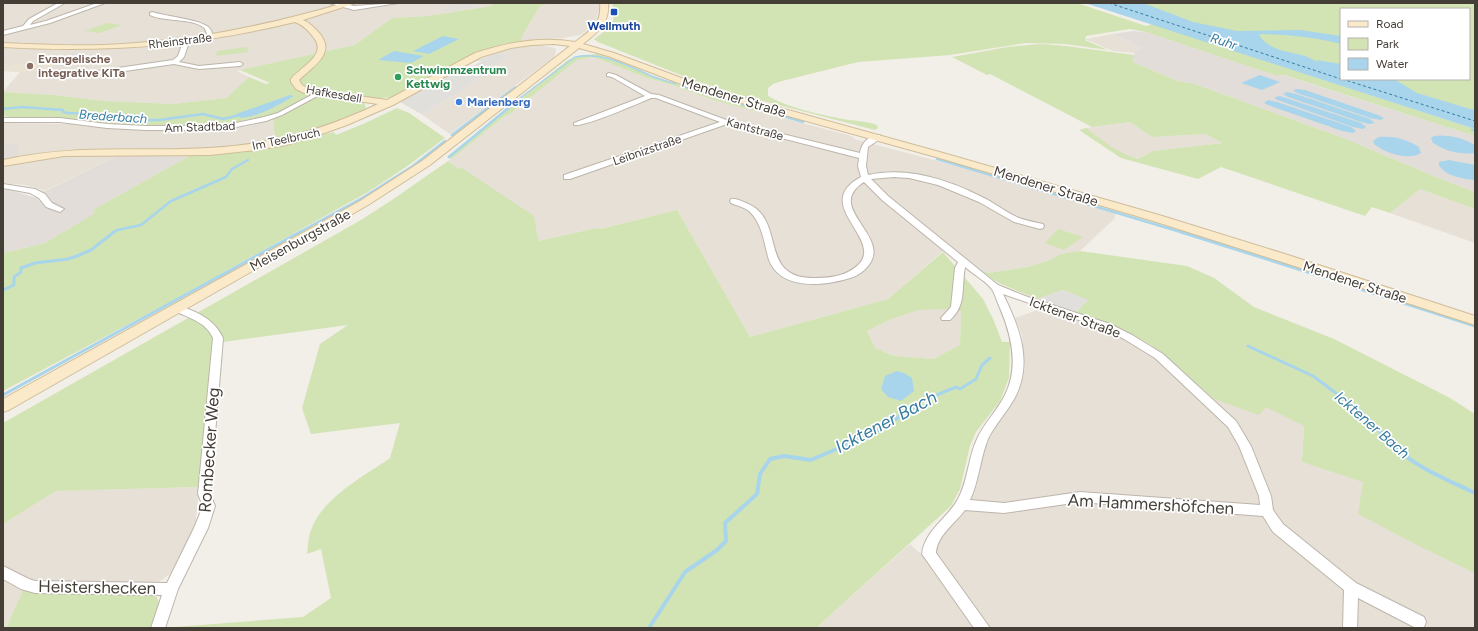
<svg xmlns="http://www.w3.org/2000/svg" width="1478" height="631" font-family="Figtree,sans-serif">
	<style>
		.residential { fill: #e6e0d6 }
		.industrial { fill: #e2ddd9 }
		.education { fill: #eae2d2 }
		.green { fill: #d2e4b3; fill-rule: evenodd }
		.parking { fill: #e1dfdc }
		.water { fill: #a8d5eb }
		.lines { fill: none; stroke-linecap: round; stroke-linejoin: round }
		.stream-far3 { stroke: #a8d5eb; stroke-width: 1.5 }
		.stream-far2 { stroke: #a8d5eb; stroke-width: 2.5 }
		.stream-far1 { stroke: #a8d5eb; stroke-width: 3 }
		.stream { stroke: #a8d5eb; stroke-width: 4 }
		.ferry { stroke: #367ca1; stroke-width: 1; stroke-dasharray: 3 2.5; stroke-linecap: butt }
		.street-casing { stroke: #bdb5ab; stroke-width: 2 }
		.secondary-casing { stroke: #cfbd9a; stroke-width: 2 }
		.street { fill: #fff; fill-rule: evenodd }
		.secondary { fill: #faeaca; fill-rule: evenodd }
		.transit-dot { fill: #1a4fb4; stroke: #fff; stroke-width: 1.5 }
		.education-dot { fill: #8d6e63; stroke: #fff; stroke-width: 1.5 }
		.leisure-dot { fill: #2e9e5b; stroke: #fff; stroke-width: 1.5 }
		.shop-dot { fill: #3f7fe0; stroke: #fff; stroke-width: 1.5 }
		.labels { text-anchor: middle; stroke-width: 3.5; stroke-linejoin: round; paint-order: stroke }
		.far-transit-label { font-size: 12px; font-weight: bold; fill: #164399; stroke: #fff }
		.far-street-label { font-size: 12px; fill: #453e37; stroke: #fff }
		.far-education-label { font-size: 12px; font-weight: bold; fill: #785e54; stroke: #fff; text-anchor: start }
		.far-leisure-label { font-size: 12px; font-weight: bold; fill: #27864d; stroke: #fff; text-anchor: start }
		.far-shop-label { font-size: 12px; font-weight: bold; fill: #366cbe; stroke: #fff; text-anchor: start }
		.far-water-label { font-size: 13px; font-style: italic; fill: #367ca1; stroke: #fff }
		.street-label { font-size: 14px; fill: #453e37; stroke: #fff }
		.water-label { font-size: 15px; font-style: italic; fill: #367ca1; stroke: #fff }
		.near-street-label { font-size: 17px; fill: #453e37; stroke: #fff }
		.near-water-label { font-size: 18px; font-style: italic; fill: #367ca1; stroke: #fff }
	</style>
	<rect width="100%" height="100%" fill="#f2eee8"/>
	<path class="residential" d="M 3,3 L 492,3 L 491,6 L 428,16 L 392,18 L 355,45 L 237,71 L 249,77 L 226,98 L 173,104 L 104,101 L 54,95 L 3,92 L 20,72 L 3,71 Z
		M 552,3 L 598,3 L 600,7 L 595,22 L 586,31 L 580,35 L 563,38 L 522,41 L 521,38 L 540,6 Z
		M 1112,34 L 1129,41 L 1130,43 L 1145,48 L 1135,51 L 1135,53 L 1113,51 L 1085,39 Z
		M 538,45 L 555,48 L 556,51 L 554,57 L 450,134 L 421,114 L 455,95 L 506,55 L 497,51 Z
		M 592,57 L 599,59 L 644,77 L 673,85 L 713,100 L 848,135 L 853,137 L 854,139 L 983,173 L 1116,213 L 1114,219 L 1080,251 L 1060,254 L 1050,260 L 1028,267 L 988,273 L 981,271 L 950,245 L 888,299 L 750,337 L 677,210 L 599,229 L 597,228 L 538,241 L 459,169 L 448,161 L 505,116 L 510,114 L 577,60 Z
		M 273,119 L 275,136 L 258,141 L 257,145 L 191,151 L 86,150 L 59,151 L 38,153 L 16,158 L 18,144 L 3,144 L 3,123 L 71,124 L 149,130 L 204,131 L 245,127 Z
		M 1130,122 L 1152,137 L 1205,134 L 1223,143 L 1153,151 L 1138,159 L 1120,153 L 1102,141 L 1086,128 Z
		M 82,155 L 117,156 L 44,191 L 40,189 L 26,185 L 3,183 L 3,166 L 47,157 Z
		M 1420,189 L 1475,209 L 1475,243 L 1390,213 Z
		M 1043,308 L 1100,328 L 1122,338 L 1156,359 L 1202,401 L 1214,399 L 1259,414 L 1266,406 L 1304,426 L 1302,462 L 1363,481 L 1475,573 L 1475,628 L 816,628 L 910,544 L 925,558 L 944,533 L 955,521 L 975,485 L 986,445 L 1002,417 L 1021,375 L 1023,347 L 1022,335 L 1015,318 Z
		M 950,309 L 961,311 L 960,345 L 933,359 L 896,356 L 875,348 L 867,331 L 891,319 L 919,310 Z
		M 199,487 L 195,529 L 170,574 L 157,583 L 37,581 L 22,577 L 3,566 L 3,524 L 56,491 Z
		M 3,578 L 23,590 L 6,628 L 3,628 Z"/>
	<path class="industrial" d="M 1133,31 L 1146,32 L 1277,76 L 1283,75 L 1475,136 L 1475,192 L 1436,177 L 1346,139 L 1195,84 L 1178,81 L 1133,62 L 1135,51 L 1144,48 L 1130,43 L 1129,41 L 1112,34 Z
		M 3,144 L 18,144 L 18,157 L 3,161 Z
		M 117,156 L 189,156 L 91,211 L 98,212 L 45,243 L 3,253 L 3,188 L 33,197 Z"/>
	<path class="education" d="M 55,57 L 61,57 L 50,69 L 28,72 L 3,71 L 3,68 L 14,63 L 43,64 Z"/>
	<path class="green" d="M 492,3 L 552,3 L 540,6 L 521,38 L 522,41 C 474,49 433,75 391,97 L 378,99 L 314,89 L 307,93 L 364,102 L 367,111 L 318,131 L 257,145 L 258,141 L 275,136 L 273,119 L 271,115 L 226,124 L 169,126 L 113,124 L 55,118 L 11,119 L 3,115 L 3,92 L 54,95 L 104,101 L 173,104 L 226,98 L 249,77 L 266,84 L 270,83 L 240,70 L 355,45 L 392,18 L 428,16 L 491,6 Z
		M 612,3 L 1077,3 L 1146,26 L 1153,24 L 1475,129 L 1475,136 L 1284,75 L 1277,76 L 1146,32 L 1130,29 L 1086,36 L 1085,40 L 1087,41 L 1108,50 L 1065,44 L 1026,43 L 950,55 L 858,62 L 782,81 L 773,84 L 768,88 L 768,96 C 788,108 826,116 849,120 C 859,121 868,122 877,125 L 878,128 L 875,130 L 740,95 L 693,80 L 598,42 L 594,39 C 607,29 619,23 612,3 Z
		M 1124,3 L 1475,3 L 1475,115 L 1359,79 L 1469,79 L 1469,9 L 1341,9 L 1341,73 Z
		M 107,23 L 122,25 L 99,33 L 85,31 Z
		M 1041,44 L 1066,46 L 1134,55 L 1133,62 L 1178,81 L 1195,84 L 1346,139 L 1436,177 L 1475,192 L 1475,209 L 1420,189 L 1390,213 L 1372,207 L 1365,216 L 1221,167 L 1198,179 L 1121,158 L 1079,130 L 1086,128 C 1104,142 1116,152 1138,159 L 1153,151 L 1223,143 L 1205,134 L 1152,137 L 1130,122 L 1092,127 L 990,74 L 987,75 L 952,57 L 1008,47 Z
		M 247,47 L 248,52 L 216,56 L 217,51 Z
		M 599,54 L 634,67 L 657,78 L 784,116 L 782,118 L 713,100 L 673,85 L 644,77 L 599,59 L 592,57 L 577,60 L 510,114 L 505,116 L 451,159 L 447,157 L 568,60 L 583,55 Z
		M 397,108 L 409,113 L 445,138 L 406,167 L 368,192 L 172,301 L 3,391 L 3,253 L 45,243 L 97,212 L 91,211 L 189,156 L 222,154 L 290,143 L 334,132 L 336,135 L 363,124 Z
		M 448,161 L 459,169 L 462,168 L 534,216 L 538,241 L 597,228 L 600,229 L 677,210 L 750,337 L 888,299 L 943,252 L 983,299 L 994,321 L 1002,342 L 1010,342 L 1009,378 L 1000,401 L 976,432 L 970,446 L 960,489 L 951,506 L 816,628 L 162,628 L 303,617 L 331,598 L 321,549 L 307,554 C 308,547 308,540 310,533 C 320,499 363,477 390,458 L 400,423 L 311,434 L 302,408 L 320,344 L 348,325 L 223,342 L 199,487 L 56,491 L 3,524 L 3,423 L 361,220 L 392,200 ZM 950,309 L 961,311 L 960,345 L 933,359 L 895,356 L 875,348 L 867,331 L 891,319 L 919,310 Z
		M 1058,229 L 1083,237 L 1064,250 L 1045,243 Z
		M 1080,251 L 1187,266 L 1214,278 L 1254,307 L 1334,339 L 1450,398 L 1475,414 L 1475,573 L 1417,545 L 1358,514 L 1363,482 L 1302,462 L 1304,426 L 1266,407 L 1259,415 L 1214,399 L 1151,345 L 1114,325 L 1076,312 L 1087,300 L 1063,290 L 1037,299 L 999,283 L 981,271 L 988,273 L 1028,267 L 1050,260 L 1060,254 Z
		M 23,590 L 154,593 L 160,604 L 152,628 L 6,628 Z"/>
	<path class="parking" d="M 457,3 L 475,3 L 482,4 L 467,8 L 447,11 L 442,10 Z
		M 500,52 L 507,56 L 455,95 L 421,114 L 400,102 L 448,75 L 454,76 L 463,72 L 455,71 L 463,67 L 471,67 L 482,61 L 475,61 Z
		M 72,53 L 88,53 L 78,59 L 75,64 L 57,67 L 61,60 Z
		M 1063,290 L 1088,300 L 1076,312 L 1037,299 Z"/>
	<path class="water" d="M 1085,3 L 1143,3 L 1193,22 L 1237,31 L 1300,30 L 1341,36 L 1341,44 C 1315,37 1288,35 1262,34 L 1259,35 C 1270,52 1291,51 1308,57 C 1312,59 1315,61 1319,63 L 1316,60 L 1341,64 L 1341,79 L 1394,79 L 1417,93 L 1470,109 L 1475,110 L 1475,129 Z
		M 443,36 L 459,39 L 429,54 L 413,51 Z
		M 394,51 L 424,56 L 411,63 L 378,60 Z
		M 1260,75 L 1280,82 L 1262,90 L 1241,83 Z
		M 1296,89 L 1305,90 L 1378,115 L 1384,118 L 1381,120 L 1370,118 L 1297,93 L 1293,91 Z
		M 1287,92 L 1296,94 L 1370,119 L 1375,123 L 1369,124 L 1361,122 L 1288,97 L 1283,94 Z
		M 290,95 L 294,96 C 277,106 260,116 241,118 L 236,114 Z
		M 1280,96 L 1361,123 L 1366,127 L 1363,129 L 1353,127 L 1275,99 L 1275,97 Z
		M 1268,100 L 1277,102 L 1351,127 L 1356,131 L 1353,133 L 1342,131 L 1268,105 L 1264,103 Z
		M 1434,136 C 1448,134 1463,138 1475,145 L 1475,153 C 1461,155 1445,151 1433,143 L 1431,138 Z
		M 1379,137 C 1393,136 1407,139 1419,147 L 1421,153 C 1409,161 1384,153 1374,144 L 1373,141 Z
		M 1449,160 L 1475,165 L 1475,180 C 1463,179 1445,176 1439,165 L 1439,162 Z
		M 897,371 L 904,373 L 912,378 L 914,391 L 901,401 L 888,397 L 881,389 L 885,376 Z"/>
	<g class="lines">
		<path class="stream-far3" d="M 681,86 L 732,101
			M 496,101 L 515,87
			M 516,101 L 575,57 C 603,52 624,64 649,75 C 658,79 667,81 676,84"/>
		<path class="stream-far2" d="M 729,100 L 803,122
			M 3,109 L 22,107 L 63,110 L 63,112 L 68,113 L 142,116 L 140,119 L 142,120 L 159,120 L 203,114 L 223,119 L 240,115
			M 1472,130 L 1475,130
			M 452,135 L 498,100
			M 449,157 L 518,100
			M 937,159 L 1184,233
			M 113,233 L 117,230 L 141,225 L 171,201 L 226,177 L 232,169 L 248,160
			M 298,233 L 364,197 L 413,166 L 445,141"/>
		<path class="stream-far1" d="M 1181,232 L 1336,281
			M 1351,286 L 1475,326
			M 3,290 L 14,285 L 14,277 L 21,272 L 21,268 L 35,263 L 68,259 L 77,256 L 91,250 L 114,232
			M 1248,346 L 1313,376 L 1353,406
			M 3,395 L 300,232
			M 915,406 L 922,401 L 956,387 L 960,389 L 976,379 L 982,365 L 990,358"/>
		<path class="stream" d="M 1352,405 C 1371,419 1384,438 1402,453 C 1422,470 1452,482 1475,493
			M 649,628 L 685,572 L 717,550 L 726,541 L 725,523 L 757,494 L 760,474 L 770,459 L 784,456 L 811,460 L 874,433 L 917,405"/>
		<path class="ferry" d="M 1109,3 L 1341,79
			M 1342,79 L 1475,121"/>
		<defs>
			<path id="street" d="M 58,3 L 65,3 L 33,21 L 30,25 L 46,21 L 97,3 L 105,3 L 50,23 L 3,35 L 3,31 L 23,26 L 29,19 Z
				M 329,3 L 339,3 L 354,6 L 398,3 L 354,10 Z
				M 152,12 C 164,16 205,20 210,29 C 212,31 212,35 213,38 L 208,39 C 207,36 207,30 203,27 C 191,18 165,22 150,15 L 150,13 Z
				M 186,40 L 189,42 L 184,57 L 179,62 L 199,66 L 240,62 L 243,64 L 240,66 L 199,69 L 174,64 L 90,76 L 47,75 L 44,73 L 47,71 L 90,72 L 173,60 L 178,56 L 183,42 Z
				M 609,73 L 616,75 L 651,94 L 659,95 L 729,121 L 860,153 C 861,144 869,134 880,135 L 880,139 L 868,147 L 866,166 L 868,175 C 907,166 950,180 984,198 C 996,204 1007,213 1019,218 C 1027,221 1035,222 1043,224 L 1044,226 L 1043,228 L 1040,229 L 1014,222 L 979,202 L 938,185 L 909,178 L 894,177 L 871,179 L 888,196 L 998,285 L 1025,296 L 1110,324 L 1132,335 L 1163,354 L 1236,421 L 1251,446 L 1271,496 L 1273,510 L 1283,524 L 1356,583 L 1424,617 L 1426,622 L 1424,627 L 1421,628 L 1414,627 L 1358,598 L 1357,628 L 1343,628 L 1344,590 L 1273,532 L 1263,516 L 1080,502 L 1004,513 L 965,510 C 955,524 937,535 936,553 L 990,628 L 974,628 L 922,554 C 925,530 947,519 958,499 C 968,481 968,458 977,439 C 984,423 997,411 1005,395 C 1019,367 1012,336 1000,308 C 997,302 995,293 991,288 C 984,280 973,274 965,267 C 961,288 967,305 950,320 L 942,320 L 941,318 L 951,307 L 955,268 L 958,262 L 882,200 L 864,182 C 823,208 893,236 868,266 C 863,272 857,276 850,278 C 825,286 781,291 769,260 C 764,244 763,225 750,212 C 745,207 737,206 731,203 L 730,201 L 731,199 C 736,198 741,201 746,203 C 788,219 756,279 815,278 C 826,278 838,277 848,272 C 900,245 805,207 861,177 L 858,166 L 859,158 L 727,124 L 570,179 L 564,179 L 564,175 L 720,122 L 656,98 L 651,98 C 637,104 585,127 574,125 L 574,123 L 645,96 L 612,77 L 607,76 L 607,74 ZM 1003,294 L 1102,328 L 1124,339 L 1155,358 L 1228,427 L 1239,446 L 1259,496 L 1260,505 L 1080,492 L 1004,503 L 970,500 C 979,481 980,459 988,439 C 995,425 1005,414 1013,401 C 1034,365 1020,328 1003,294 Z
				M 319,91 L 322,93 L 321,94 L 282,115 L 266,121 L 222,130 L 146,130 L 107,128 L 60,122 L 3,122 L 3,118 L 60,118 L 107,124 L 146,126 L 222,126 L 264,117 L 278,113 Z
				M 3,184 L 35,189 L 45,194 L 52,203 L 64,209 L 60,212 L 46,207 L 39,198 L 30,193 L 3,188 Z
				M 178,306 C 197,311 215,320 223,338 L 210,494 L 215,506 L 208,528 L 178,589 L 165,628 L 151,628 L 162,595 L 35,593 L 21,589 L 3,579 L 3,566 L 29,579 L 35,581 L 167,583 L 194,528 L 203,506 L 198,494 L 213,338 C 206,322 189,318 175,311 L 173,309 Z"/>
			<path id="secondary" d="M 344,3 L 356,3 L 303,20 C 310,23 315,28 320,34 C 336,54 313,66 299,80 L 302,85 L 309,89 L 387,100 L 475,53 C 508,42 541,36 575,42 C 591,30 602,24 600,3 L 608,3 C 610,23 598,32 583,44 L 614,53 L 687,80 L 727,93 L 943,153 L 1159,215 L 1288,255 L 1475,316 L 1475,325 L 1279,261 L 1150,220 L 936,157 L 720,97 L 681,84 L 608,56 L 579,48 L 430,165 L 368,205 L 9,410 L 3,412 L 3,399 L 360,201 L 422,161 L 570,46 L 554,44 L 532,45 L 511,48 L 481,57 L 393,105 L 347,125 L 319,135 L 286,145 L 256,150 L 210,155 L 64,156 L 3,166 L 3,160 C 74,144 138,152 209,148 C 269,145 324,130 378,104 L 304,93 L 296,89 L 291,82 L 291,79 C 299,68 328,55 314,38 C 309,31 303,25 295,22 C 196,46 105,53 3,47 L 3,43 C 47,45 92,47 136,43 C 207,38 276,23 344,3 Z"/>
		</defs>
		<use href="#street" class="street-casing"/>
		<use href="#secondary" class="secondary-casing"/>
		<use href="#street" class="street"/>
		<use href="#secondary" class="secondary"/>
	</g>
	<rect class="transit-dot" x="610" y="8" width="8" height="8" rx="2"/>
	<circle class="education-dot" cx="30" cy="66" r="4"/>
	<circle class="leisure-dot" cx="398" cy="77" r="4"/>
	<circle class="shop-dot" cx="459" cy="102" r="4"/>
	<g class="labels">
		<g class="far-transit-label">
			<text x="614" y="30">Wellmuth</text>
		</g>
		<g class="far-street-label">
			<text transform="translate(180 41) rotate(-7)" y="4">Rheinstraße</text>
			<text transform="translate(334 94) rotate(10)" y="4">Hafkesdell</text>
			<text transform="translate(200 127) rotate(-2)" y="4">Am Stadtbad</text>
			<text transform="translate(755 129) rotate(15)" y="4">Kantstraße</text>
			<text transform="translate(286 139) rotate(-12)" y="4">Im Teelbruch</text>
			<text transform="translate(647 150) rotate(-19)" y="4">Leibnizstraße</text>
		</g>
		<g class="far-education-label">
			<text x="38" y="63">Evangelische<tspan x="38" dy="14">integrative KiTa</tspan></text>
		</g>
		<g class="far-leisure-label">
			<text x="406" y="74">Schwimmzentrum<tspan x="406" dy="14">Kettwig</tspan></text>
		</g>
		<g class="far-shop-label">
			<text x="467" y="106">Marienberg</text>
		</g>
		<g class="far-water-label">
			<text transform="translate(1224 41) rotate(18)" y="5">Ruhr</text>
			<text transform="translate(113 116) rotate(4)" y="5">Brederbach</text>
		</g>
		<g class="street-label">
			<text transform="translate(734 97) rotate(17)" y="5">Mendener Straße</text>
			<text transform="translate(1046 186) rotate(17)" y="5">Mendener Straße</text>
			<text transform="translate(300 240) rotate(-29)" y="5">Meisenburgstraße</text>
			<text transform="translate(1355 282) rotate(18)" y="5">Mendener Straße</text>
			<text transform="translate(1075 317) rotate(20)" y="5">Icktener Straße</text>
		</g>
		<g class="water-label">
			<text transform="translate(1372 425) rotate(41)" y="5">Icktener Bach</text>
		</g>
		<g class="near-street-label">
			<text transform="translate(209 450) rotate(-86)" y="6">Rombecker Weg</text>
			<text transform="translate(1151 504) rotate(3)" y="6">Am Hammershöfchen</text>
			<text transform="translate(97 587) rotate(1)" y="6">Heistershecken</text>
		</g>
		<g class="near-water-label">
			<text transform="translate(886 422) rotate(-28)" y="6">Icktener Bach</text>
		</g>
	</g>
	<rect width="1478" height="631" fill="none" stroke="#453e37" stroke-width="8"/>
	<rect x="1340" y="8" width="130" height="72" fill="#ffffff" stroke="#b5b2af"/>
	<rect x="1348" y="21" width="20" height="6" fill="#faeaca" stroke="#b5b2af"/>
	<text x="1376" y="28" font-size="12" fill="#453e37">Road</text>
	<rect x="1348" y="38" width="20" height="12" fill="#d2e4b3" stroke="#b5b2af"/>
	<text x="1376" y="48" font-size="12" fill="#453e37">Park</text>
	<rect x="1348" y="58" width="20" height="12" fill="#a8d5eb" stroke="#b5b2af"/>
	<text x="1376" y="68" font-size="12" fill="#453e37">Water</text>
</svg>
